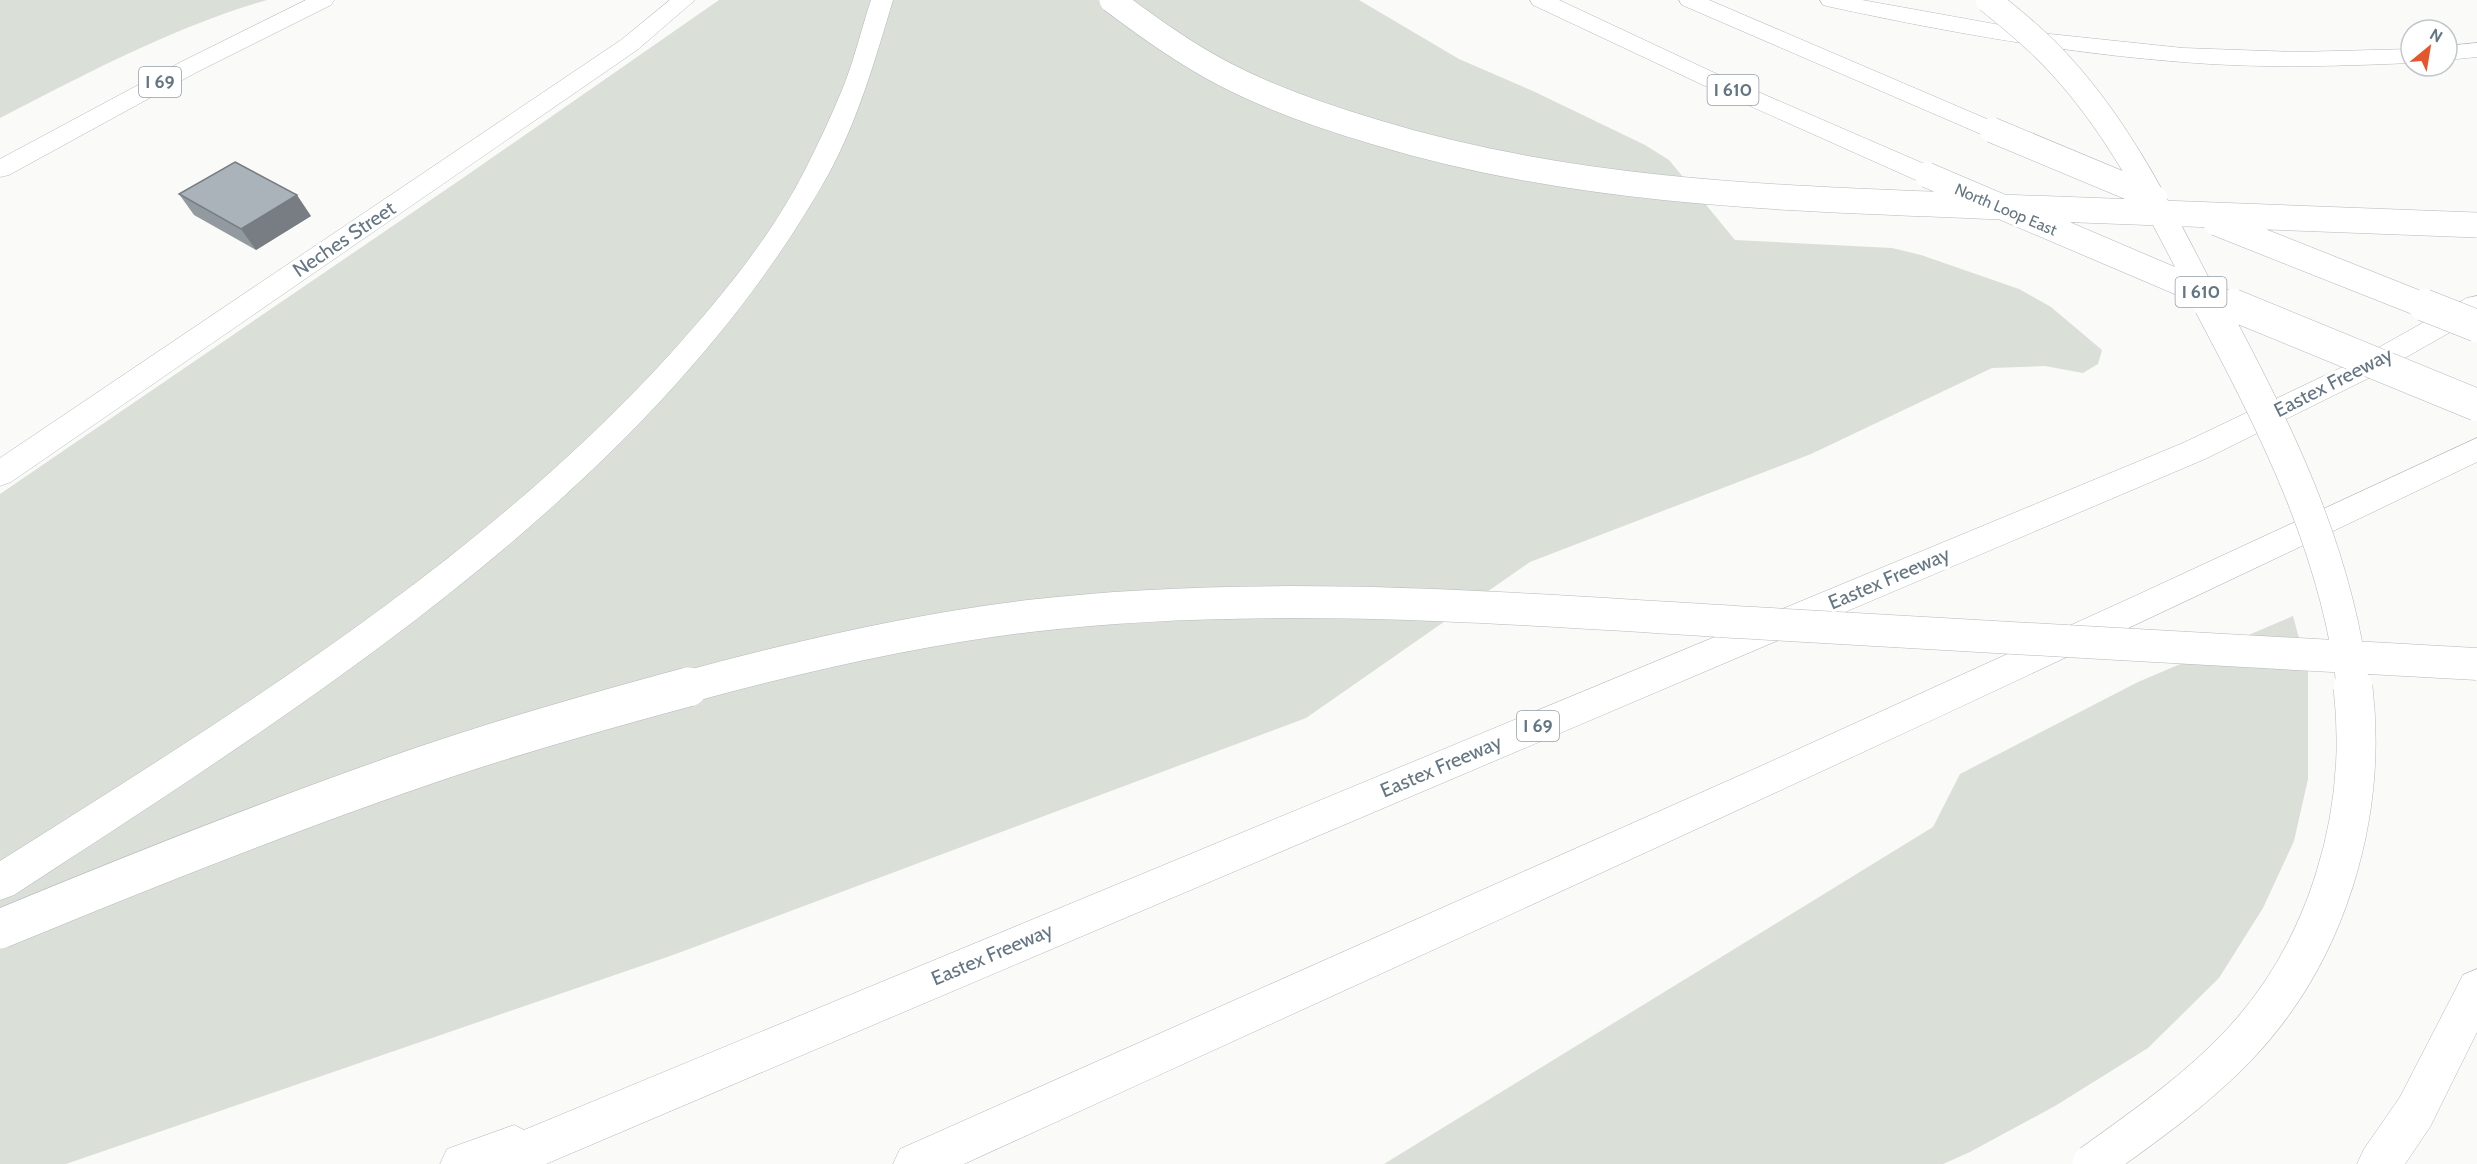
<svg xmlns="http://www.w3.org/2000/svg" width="2477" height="1164" font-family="Cabin,sans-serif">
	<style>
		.green { fill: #dadfd7 }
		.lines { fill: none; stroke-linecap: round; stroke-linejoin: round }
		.secondary-casing { stroke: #b3babf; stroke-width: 1 }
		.motorway-casing { stroke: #b4b9bd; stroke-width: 1 }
		.secondary { fill: #fff; fill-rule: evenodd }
		.motorway { fill: #fff; fill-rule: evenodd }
		.motorway-bridge-far2-casing { stroke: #b4b9bd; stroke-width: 26; stroke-linecap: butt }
		.motorway-bridge-far1-casing { stroke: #b4b9bd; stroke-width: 33; stroke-linecap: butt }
		.motorway-bridge-casing { stroke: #b4b9bd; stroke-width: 40; stroke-linecap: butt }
		.motorway-bridge-far2 { stroke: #fff; stroke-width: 25 }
		.motorway-bridge-far1 { stroke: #fff; stroke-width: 32 }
		.motorway-bridge { stroke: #fff; stroke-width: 39 }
		.wall { fill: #929a9f }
		.shaded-wall { fill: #777d82 }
		.building { fill: #aab3b9; stroke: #777d82; stroke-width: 1.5 }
		.labels { text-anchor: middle; stroke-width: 6; stroke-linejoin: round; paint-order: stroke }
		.far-street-label { font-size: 16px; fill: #657683; stroke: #fff }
		.shield { fill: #fff; stroke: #939fa8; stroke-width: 1.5 }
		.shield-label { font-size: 18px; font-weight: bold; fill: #657683 }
		.street-label { font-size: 20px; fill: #657683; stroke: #fff }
	</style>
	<rect width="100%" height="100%" fill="#fafaf8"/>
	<path class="green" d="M 0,0 L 267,0 C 173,27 86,74 0,118 Z
		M 719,0 L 1359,0 L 1459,59 L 1535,92 L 1645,145 L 1669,160 L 1735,240 L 1892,248 L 1921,255 L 2019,289 L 2051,307 L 2102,350 L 2098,364 L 2083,373 L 2045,366 L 1992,368 L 1811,454 L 1530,562 L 1306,718 L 673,955 L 66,1164 L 0,1164 L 0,494 L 460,180 Z
		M 2293,616 L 2308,671 L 2308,779 L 2294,841 L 2263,908 L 2219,978 L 2148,1048 L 2055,1106 L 1970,1152 L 1943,1164 L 1384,1164 L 1933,827 L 1960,774 L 2138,682 Z"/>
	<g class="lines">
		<defs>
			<path id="secondary" d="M 670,0 L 695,0 L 637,50 L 11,482 L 0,486 L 0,458 L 621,40 Z
				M 2477,969 L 2477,1032 L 2430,1127 L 2405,1164 L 2357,1164 L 2364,1149 L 2400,1097 L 2463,975 Z"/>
			<path id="motorway" d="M 306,0 L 334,0 L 331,5 L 197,72 L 9,175 L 0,177 L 0,159 L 181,62 Z
				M 871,0 L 893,0 C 875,60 858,120 828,175 C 652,489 308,703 14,895 L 0,900 L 0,861 C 236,712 482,561 671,353 C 721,297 771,237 805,170 C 818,144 831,117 842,90 C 854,61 861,30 871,0 Z
				M 1530,0 L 1559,0 L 1719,75 L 1936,169 L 1940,175 L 1936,181 L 1927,183 L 1918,181 L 1703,85 L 1533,5 Z
				M 1679,0 L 1709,0 L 2001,125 L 2004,130 L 2001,135 L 1992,137 L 1983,135 L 1682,5 Z
				M 1820,0 L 1862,0 L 2050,34 L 2183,48 L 2297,52 L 2411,49 L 2411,63 C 2344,66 2277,68 2210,64 C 2082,56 1956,34 1831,7 L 1823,5 Z
				M 2477,43 L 2477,57 L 2447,60 L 2447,46 Z
				M 2477,296 L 2477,317 L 2373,376 L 2205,459 L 546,1164 L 440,1164 L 447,1149 L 514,1125 L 524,1130 L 2183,443 L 2353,362 L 2467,298 Z
				M 2477,438 L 2477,462 C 1976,704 1470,933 964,1164 L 893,1164 L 900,1149 L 1761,766 L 2135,596 Z"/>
		</defs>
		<use href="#secondary" class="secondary-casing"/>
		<use href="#motorway" class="motorway-casing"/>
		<use href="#secondary" class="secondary"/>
		<use href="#motorway" class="motorway"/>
		<defs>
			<path id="motorway-bridge-far2" d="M 1112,0 C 1148,27 1184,53 1224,74 C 1272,99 1324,117 1375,132 C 1570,192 1774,198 1976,206 C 2143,213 2310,219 2477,225
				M 1988,0 C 2014,21 2040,42 2062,67 C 2126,137 2166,224 2210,307
				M 1992,130 L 2155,198
				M 1927,175 L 2237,307
				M 2216,223 L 2428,307"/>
			<path id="motorway-bridge-far1" d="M 2210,305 C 2275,427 2337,550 2353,688
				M 2233,305 L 2477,405
				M 2424,305 L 2477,326
				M 683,688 C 796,657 911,630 1029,616 C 1275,587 1524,610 1771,624 C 2006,638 2242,651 2477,664"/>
			<path id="motorway-bridge" d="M 0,929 C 140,871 280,815 423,766 C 510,736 599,711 688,687
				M 2092,1164 C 2142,1128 2194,1092 2237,1047 C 2327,953 2368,816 2353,687"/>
		</defs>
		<use href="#motorway-bridge-far2" class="motorway-bridge-far2-casing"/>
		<use href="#motorway-bridge-far1" class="motorway-bridge-far1-casing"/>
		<use href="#motorway-bridge" class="motorway-bridge-casing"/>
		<use href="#motorway-bridge-far2" class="motorway-bridge-far2"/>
		<use href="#motorway-bridge-far1" class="motorway-bridge-far1"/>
		<use href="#motorway-bridge" class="motorway-bridge"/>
	</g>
	<path class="wall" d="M 179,194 L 311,216 L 256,250 L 194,215 Z"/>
	<path class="shaded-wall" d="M 297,195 L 311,216 L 256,250 L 241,229 Z"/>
	<path class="building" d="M 235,162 L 297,195 L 241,229 L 179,194 Z"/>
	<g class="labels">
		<g class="far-street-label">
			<text transform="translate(2006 209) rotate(23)" y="6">North Loop East</text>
		</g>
		<g class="shield">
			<rect x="139" y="67" width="42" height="30" rx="4.5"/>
			<rect x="1707.5" y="75" width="51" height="30" rx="4.5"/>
			<rect x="2175.5" y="277" width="51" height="30" rx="4.5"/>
			<rect x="1517" y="711" width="42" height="30" rx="4.5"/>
		</g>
		<g class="shield-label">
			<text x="160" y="88">I 69</text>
			<text x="1733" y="96">I 610</text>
			<text x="2201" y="298">I 610</text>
			<text x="1538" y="732">I 69</text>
		</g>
		<g class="street-label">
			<text transform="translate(344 239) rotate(-34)" y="7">Neches Street</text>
			<text transform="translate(2333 382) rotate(-27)" y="7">Eastex Freeway</text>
			<text transform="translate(1889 578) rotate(-23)" y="7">Eastex Freeway</text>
			<text transform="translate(1441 766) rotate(-23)" y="7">Eastex Freeway</text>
			<text transform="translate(992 954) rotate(-23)" y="7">Eastex Freeway</text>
		</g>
	</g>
	<g transform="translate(2429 48) rotate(30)"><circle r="28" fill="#ffffff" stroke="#c1c8cd" stroke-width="1.5"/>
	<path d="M0-4.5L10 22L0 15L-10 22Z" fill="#e4572e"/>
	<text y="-9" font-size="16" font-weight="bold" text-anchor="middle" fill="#657683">N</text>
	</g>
</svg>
